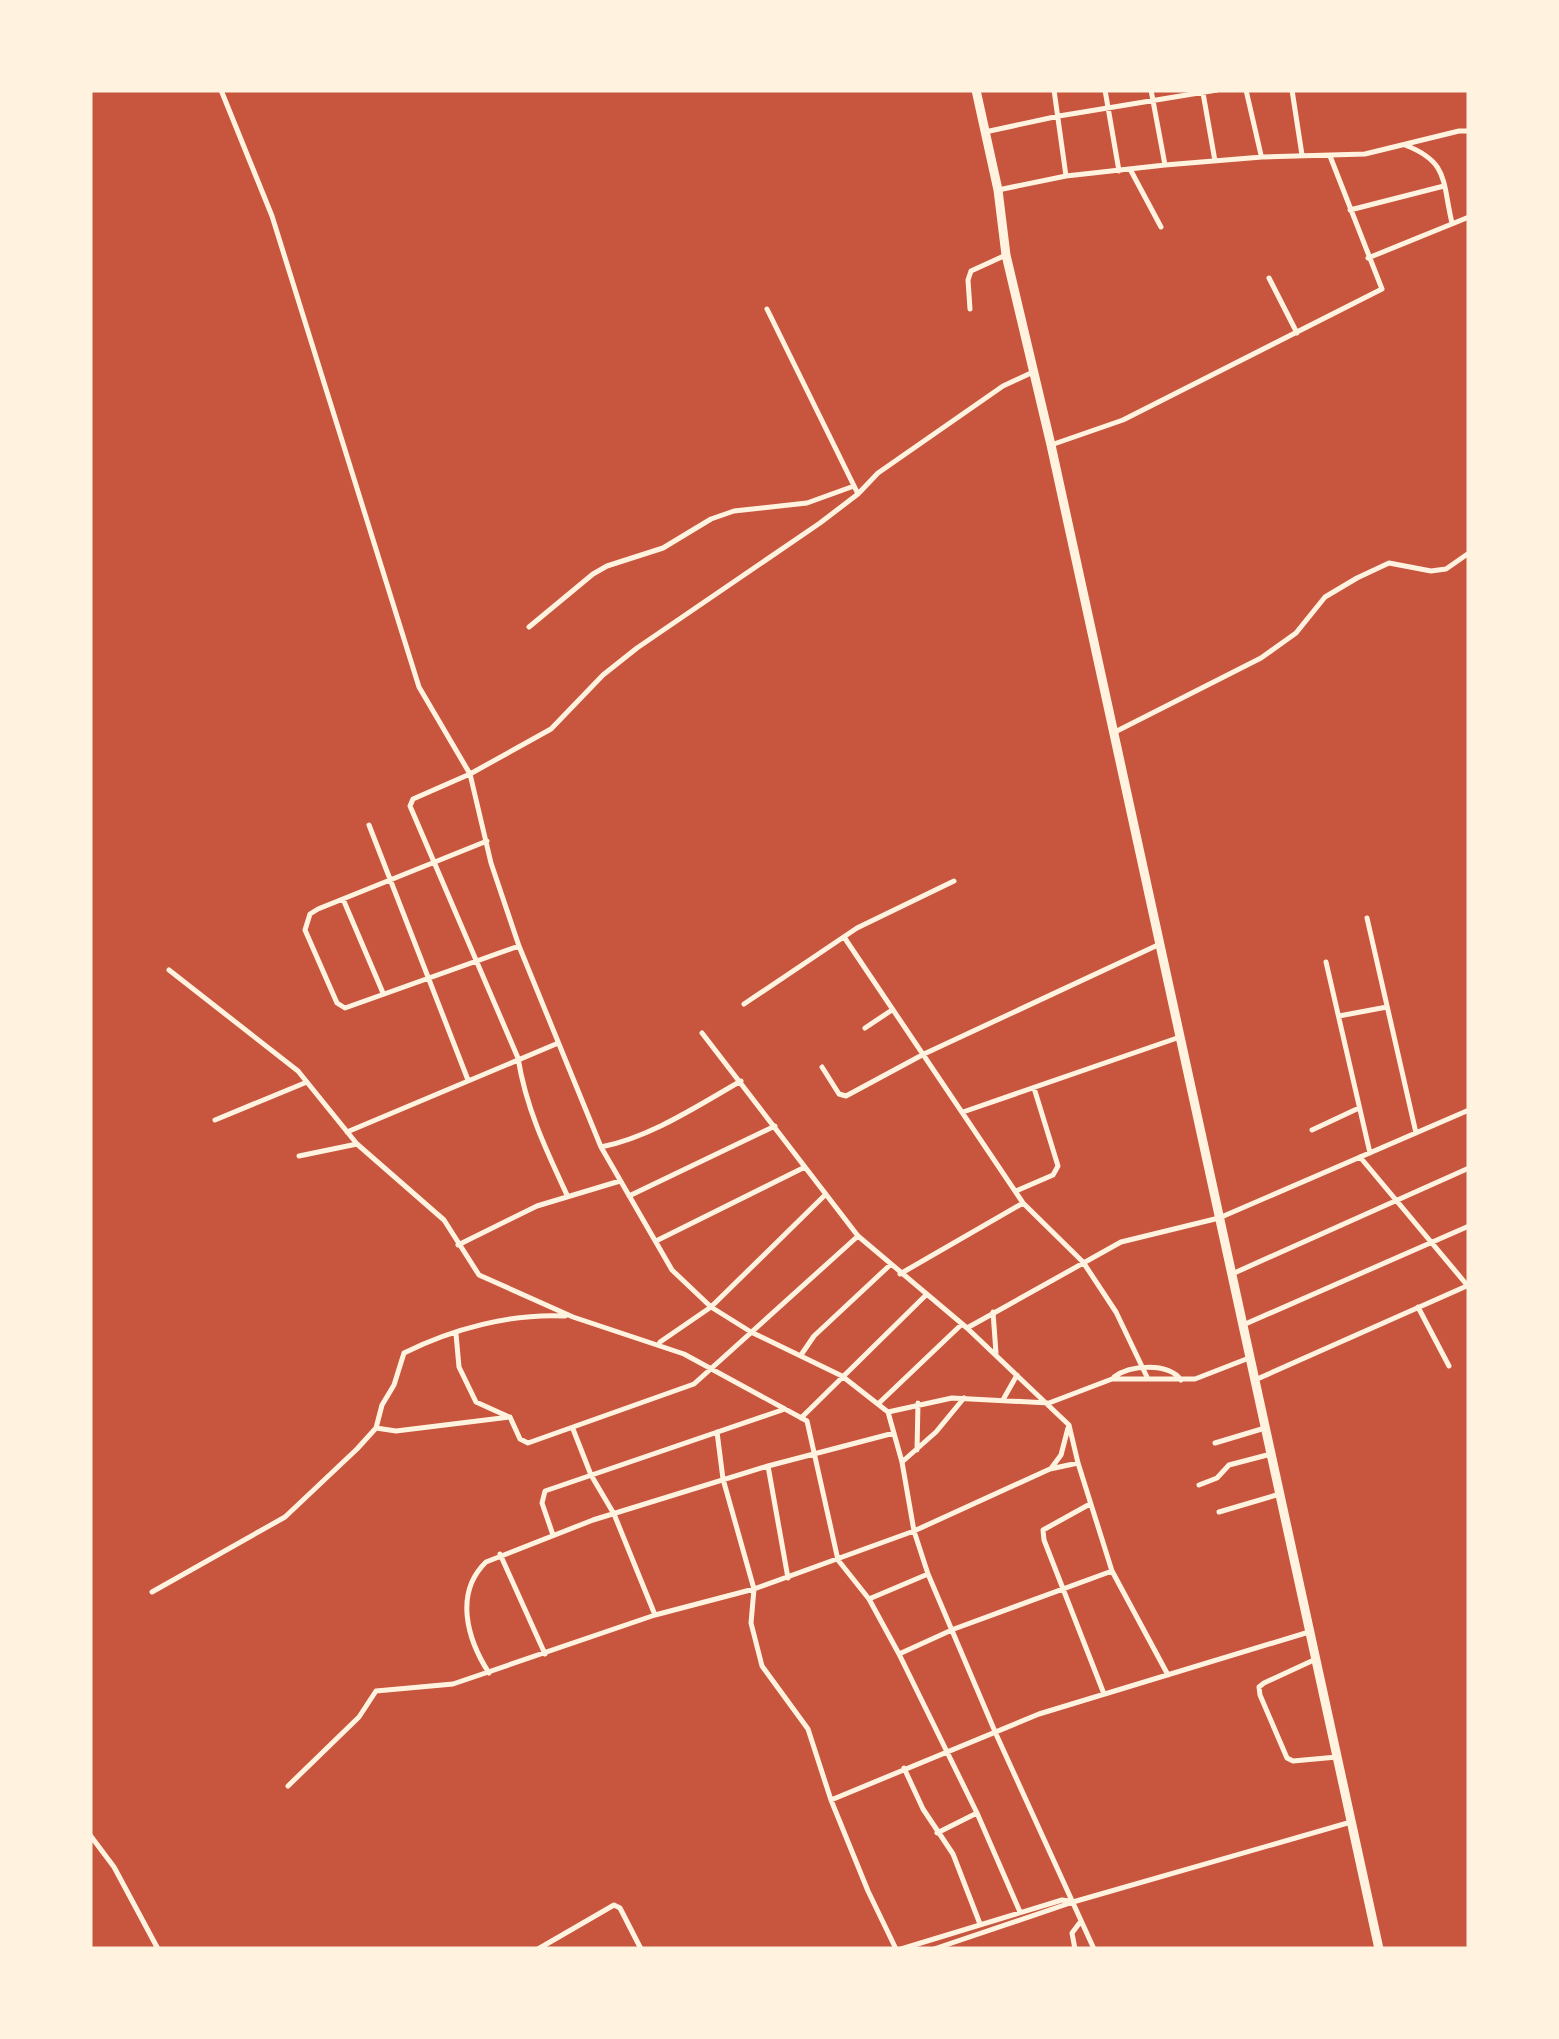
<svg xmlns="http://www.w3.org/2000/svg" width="1559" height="2039" font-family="Roboto,sans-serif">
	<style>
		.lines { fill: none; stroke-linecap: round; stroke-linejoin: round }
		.minor { stroke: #fff3e0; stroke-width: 5 }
		.trunk { stroke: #fff3e0; stroke-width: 9 }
	</style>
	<rect width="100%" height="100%" fill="#c8553d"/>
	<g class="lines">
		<path class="minor" d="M 221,90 L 272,216 L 419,687 L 470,774 L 491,863 L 519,946 L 601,1147 L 672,1270 L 711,1307 L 751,1332 L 842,1376 L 888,1412 L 902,1462 L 914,1531 L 928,1574 L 996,1734 L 1094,1949
			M 1054,90 L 1066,176
			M 1105,90 L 1119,171
			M 1151,90 L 1165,165
			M 1246,90 L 1261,155
			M 1292,90 L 1302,155
			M 1203,93 L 1215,161
			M 985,132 L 1059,116 L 1217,90
			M 1405,145 C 1449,162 1442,181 1452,223
			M 1130,169 L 1161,227
			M 998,190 L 1066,176 L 1165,165 L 1262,157 L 1365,154 L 1459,131 L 1469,131
			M 1350,210 L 1444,186
			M 1368,258 L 1469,217
			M 1269,278 L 1297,333
			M 767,309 L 858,494
			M 970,309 L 968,280 L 971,271 L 1006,255
			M 1051,445 L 1123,420 L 1382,289 L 1330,156
			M 529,627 L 593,574 L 607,566 L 663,548 L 711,519 L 734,511 L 807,503 L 854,486
			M 1115,732 L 1261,658 L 1296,633 L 1325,597 L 1357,578 L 1389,563 L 1431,571 L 1446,569 L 1469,553
			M 369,825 L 468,1080
			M 487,841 L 318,909 L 310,914 L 305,930 L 337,1003 L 345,1008 L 519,946
			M 343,899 L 383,993
			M 1367,918 L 1416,1133
			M 844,937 L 1023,1203 L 1083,1262 L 1116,1312 L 1147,1377
			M 1326,962 L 1370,1153
			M 169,970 L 298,1071 L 357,1144 L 444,1220 L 479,1275 L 573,1317 L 684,1354 L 807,1421 L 838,1560 L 869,1599 L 899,1654 L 977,1813 L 1020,1912
			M 744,1004 L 857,928 L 954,881
			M 1339,1016 L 1387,1007
			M 865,1028 L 892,1010
			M 702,1033 L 858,1236 L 967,1328 L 1069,1425 L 1078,1463 L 1112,1571 L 1168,1675
			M 822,1067 L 839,1094 L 846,1096 L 924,1054 L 1160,944
			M 963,1112 L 1180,1037
			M 215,1120 L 307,1082
			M 1312,1130 L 1359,1108
			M 347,1132 L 556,1044
			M 601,1147 C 651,1137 697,1106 741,1081
			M 299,1156 L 357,1144
			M 1360,1157 L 1467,1285
			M 1016,1191 L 1053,1175 L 1058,1166 L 1034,1088
			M 567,1195 C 546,1150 526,1108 518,1058 L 410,806 L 413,799 L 470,774 L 551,729 L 603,675 L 637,648 L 820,523 L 858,494 L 878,473 L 1003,386 L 1031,373
			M 629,1196 L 775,1126
			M 656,1241 L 805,1167
			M 458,1245 L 537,1206 L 620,1181
			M 900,1274 L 1023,1203
			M 1232,1274 L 1469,1168
			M 1418,1307 L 1449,1366
			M 993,1312 L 996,1353
			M 1243,1325 L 1469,1226
			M 967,1328 L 1121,1242 L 1219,1218 L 1469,1110
			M 456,1334 L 459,1367 L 476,1402 L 507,1416
			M 660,1342 L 711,1307 L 825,1195
			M 801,1355 L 814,1336 L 890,1265
			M 1114,1377 C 1130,1365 1168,1362 1181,1380
			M 1255,1380 L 1469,1285
			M 1004,1398 L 1017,1375
			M 878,1404 L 962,1324
			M 888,1412 L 952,1398 L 1049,1403 L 1112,1379 L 1195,1379 L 1249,1358
			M 801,1418 L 926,1295
			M 376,1428 L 396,1431 L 510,1417 L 520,1439 L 528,1443 L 694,1384 L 858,1236
			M 573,1429 L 591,1475 L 614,1514 L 655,1615
			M 717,1432 L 723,1479 L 754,1589 L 751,1623 L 762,1666 L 808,1729 L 831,1800 L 868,1891 L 896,1949
			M 1215,1443 L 1265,1428
			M 917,1450 L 918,1403
			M 902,1462 L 936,1432 L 964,1398
			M 768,1466 L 788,1578
			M 1052,1467 L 1061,1455 L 1068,1428
			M 1199,1485 L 1217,1478 L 1229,1465 L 1271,1454
			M 1090,1504 L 1043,1530 L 1044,1540 L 1104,1694
			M 1219,1512 L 1280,1494
			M 553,1535 L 542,1503 L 545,1491 L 785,1409
			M 500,1554 L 545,1654
			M 152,1592 L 285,1517 L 357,1449 L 376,1428 L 382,1405 L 394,1385 L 404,1353 C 452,1329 512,1313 565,1316
			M 869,1599 L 928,1574
			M 899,1654 L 954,1629 L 1112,1571
			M 1316,1659 L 1264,1683 L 1259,1687 L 1260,1695 L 1287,1758 L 1293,1761 L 1337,1757
			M 489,1673 C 467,1639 454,1593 486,1562 L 593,1520 L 768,1466 L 894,1433
			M 904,1768 L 923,1809 L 953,1854 L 980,1924
			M 288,1786 L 359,1717 L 376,1691 L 453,1684 L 655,1615 L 754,1589 L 914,1531 L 1050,1469 L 1078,1463
			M 831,1800 L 1039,1714 L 1309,1632
			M 937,1833 L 977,1813
			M 90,1835 L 114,1867 L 158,1949
			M 538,1949 L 614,1905 L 620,1908 L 641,1949
			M 901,1949 L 1062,1900 L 1070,1901
			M 934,1949 L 1073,1902 L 1351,1822
			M 1075,1949 L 1072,1933 L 1081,1921"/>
		<path class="trunk" d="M 976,90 L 998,190 L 1006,255 L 1051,445 L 1379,1949"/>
	</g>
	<rect width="1559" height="2039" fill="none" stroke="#fff3e0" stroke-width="185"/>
</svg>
